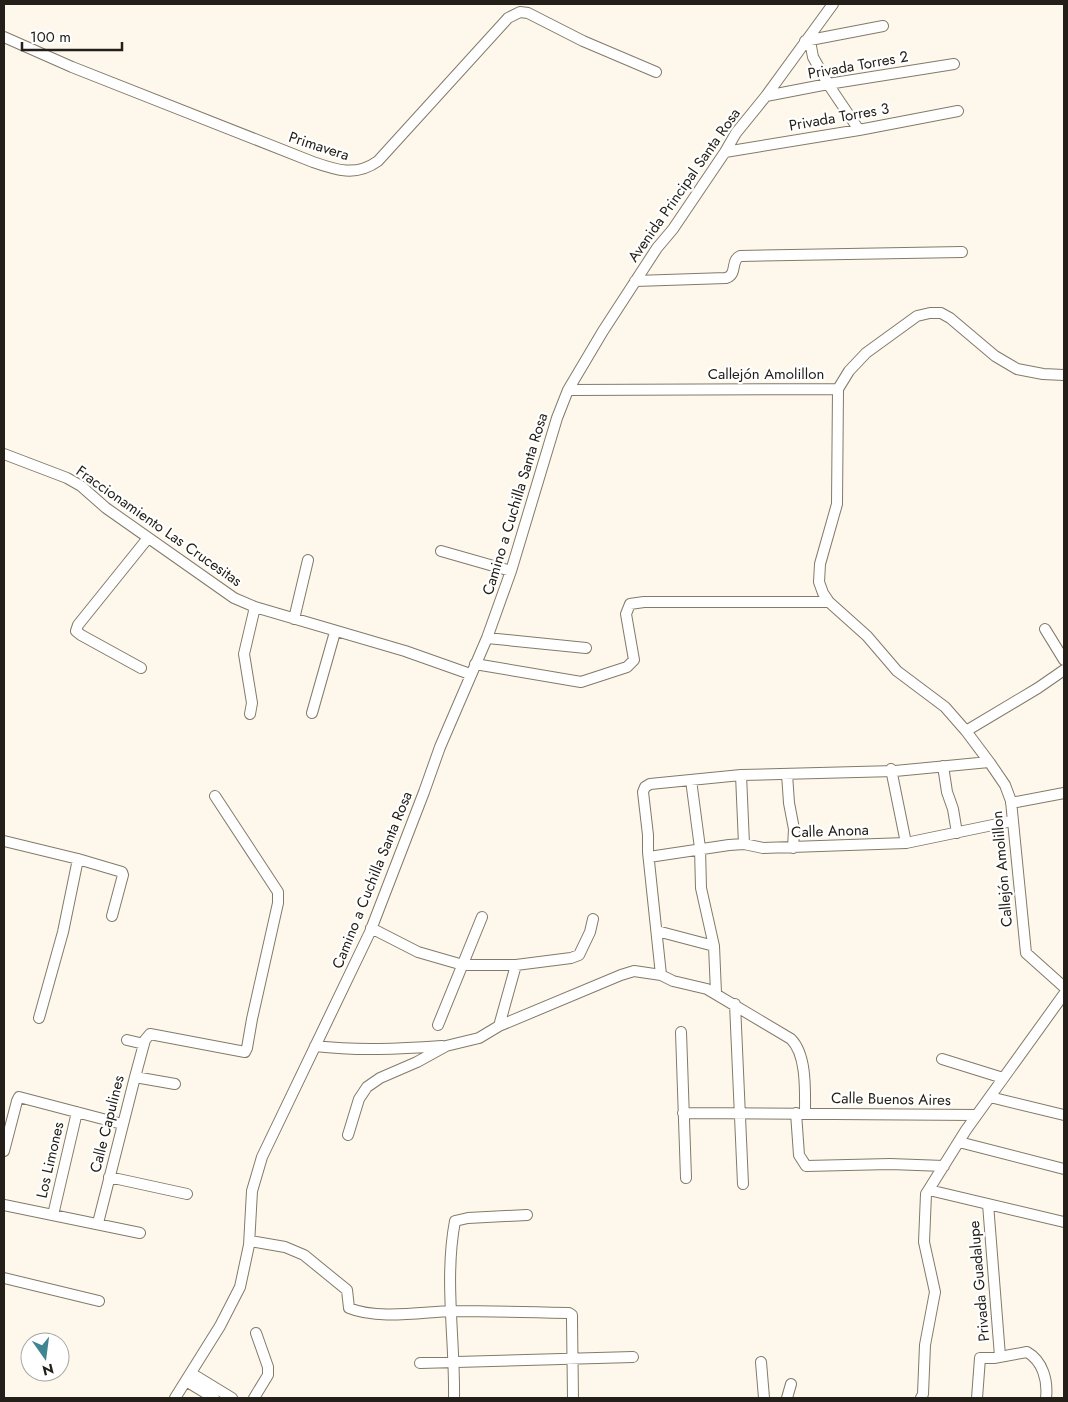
<svg xmlns="http://www.w3.org/2000/svg" width="1068" height="1402" font-family="Jost,sans-serif">
	<style>
		.lines { fill: none; stroke-linecap: round; stroke-linejoin: round }
		.minor-casing { stroke: #837a69; stroke-width: 12 }
		.minor { stroke: #fff; stroke-width: 10 }
		.labels { text-anchor: middle; stroke-width: 4.5; stroke-linejoin: round; paint-order: stroke }
		.street-label { font-size: 15px; fill: #242019; stroke: #fff }
	</style>
	<rect width="100%" height="100%" fill="#fef8ec"/>
	<g class="lines">
		<defs>
			<path id="minor" d="M 4,37 L 72,67 L 313,162 C 336,170 356,177 378,161 L 508,18 L 520,12 L 528,13 L 583,41 L 656,72
				M 805,41 L 883,26
				M 810,41 L 813,57 L 828,84 L 859,130
				M 766,96 L 828,84 L 954,64
				M 725,152 L 859,130 L 958,111
				M 635,281 L 726,278 C 738,274 730,261 740,256 L 962,252
				M 838,389 L 837,504 L 820,564 L 819,582 L 823,593 L 829,602 L 867,636 L 897,671 L 945,707 L 966,731 L 990,763 L 1005,785 L 1011,801 L 1026,953 L 1064,987
				M 838,389 L 849,371 L 866,353 L 917,316 L 930,313 L 941,313 L 950,318 L 995,356 L 1017,369 L 1043,374 L 1064,375
				M 568,390 L 838,389
				M 4,454 L 67,478 L 81,486 L 106,508 L 234,598 L 255,607 L 405,651 L 470,674
				M 441,551 L 511,571
				M 294,619 L 308,560
				M 1045,629 L 1064,660
				M 487,638 L 586,648
				M 475,664 L 581,682 L 627,667 L 634,660 L 626,614 L 630,604 L 644,602 L 829,602
				M 141,668 L 81,635 L 76,631 L 78,625 L 148,538
				M 312,713 L 335,632
				M 250,714 L 252,703 L 244,654 L 255,607
				M 966,731 L 1038,688 L 1064,670
				M 943,766 L 947,792 L 953,809 L 957,833
				M 891,769 L 906,843
				M 787,774 L 789,803 L 794,829 L 793,848
				M 741,775 L 744,844
				M 691,780 L 700,848 L 701,888 L 714,946 L 716,993
				M 1011,803 L 1064,793
				M 4,841 L 78,859 L 122,872 L 123,875 L 112,916
				M 649,857 L 729,845 L 744,844 L 763,848 L 906,843 L 1012,821
				M 371,928 L 418,952 L 463,965 L 516,965 L 571,958 L 579,955 L 590,932 L 593,919
				M 657,931 L 714,946
				M 661,975 L 648,852 L 648,835 L 643,792 L 645,787 L 650,784 L 741,775 L 895,771 L 989,762
				M 735,1004 L 743,1184
				M 39,1018 L 63,932 L 78,859
				M 438,1025 L 482,917
				M 499,1026 L 516,965
				M 681,1032 L 686,1178
				M 127,1040 L 144,1044
				M 315,1046 C 358,1051 399,1049 442,1046
				M 942,1059 L 1003,1078
				M 135,1077 L 175,1084
				M 990,1097 L 1064,1115
				M 683,1113 L 977,1115
				M 796,1113 L 799,1155 L 806,1166 L 890,1164 L 944,1166
				M 348,1135 L 359,1099 L 367,1087 L 380,1078 L 417,1062 L 446,1046 L 479,1038 L 499,1026 L 621,975 L 634,971 L 661,975 L 673,981 L 707,989 L 791,1039 C 807,1055 805,1091 805,1113
				M 959,1142 L 1064,1169
				M 4,1151 L 17,1101 L 19,1097 L 122,1124
				M 109,1177 L 187,1194
				M 929,1190 L 1064,1222
				M 988,1204 L 1000,1356
				M 4,1205 L 140,1233
				M 53,1215 L 77,1112
				M 98,1223 L 135,1077 L 145,1040 L 150,1034 L 245,1052 L 247,1048 L 252,1019 L 278,903 L 278,892 L 215,796
				M 250,1241 L 285,1247 L 304,1255 L 347,1290 L 349,1308 C 378,1320 422,1312 452,1311 C 491,1311 530,1312 569,1313 L 572,1315 L 572,1320 L 573,1398
				M 4,1278 L 99,1301
				M 761,1362 L 764,1398
				M 420,1363 L 633,1357
				M 191,1373 L 232,1398
				M 186,1381 L 214,1398
				M 175,1398 L 220,1326 L 240,1287 L 249,1245 L 252,1191 L 262,1157 L 370,932 L 424,792 L 440,747 L 487,638 L 511,571 L 557,418 L 568,390 L 603,331 L 657,248 L 673,229 L 725,152 L 736,133 L 766,96 L 833,4
				M 254,1398 L 268,1375 L 268,1367 L 256,1333
				M 454,1398 C 455,1339 444,1279 455,1221 L 468,1218 L 527,1215
				M 787,1398 L 791,1384
				M 921,1398 L 923,1394 L 925,1345 L 935,1292 L 924,1242 L 926,1194 L 966,1130 L 1064,994
				M 977,1398 L 980,1358 L 994,1358 L 1027,1352 C 1043,1361 1048,1381 1046,1398"/>
		</defs>
		<use href="#minor" class="minor-casing"/>
		<use href="#minor" class="minor"/>
	</g>
	<g class="labels">
		<g class="street-label">
			<text transform="translate(858 65) rotate(-10)" y="5">Privada Torres 2</text>
			<text transform="translate(839 117) rotate(-10)" y="5">Privada Torres 3</text>
			<text transform="translate(319 146) rotate(18)" y="5">Primavera</text>
			<text transform="translate(684 185) rotate(-55)" y="5">Avenida Principal Santa Rosa</text>
			<text x="766" y="379">Callejón Amolillon</text>
			<text transform="translate(515 504) rotate(-73)" y="5">Camino a Cuchilla Santa Rosa</text>
			<text transform="translate(159 526) rotate(35)" y="5">Fraccionamiento Las Crucesitas</text>
			<text transform="translate(830 831) rotate(-2)" y="5">Calle Anona</text>
			<text transform="translate(1002 869) rotate(-95)" y="5">Callejón Amolillon</text>
			<text transform="translate(372 880) rotate(-68)" y="5">Camino a Cuchilla Santa Rosa</text>
			<text transform="translate(891 1099) rotate(1)" y="5">Calle Buenos Aires</text>
			<text transform="translate(107 1124) rotate(-76)" y="5">Calle Capulines</text>
			<text transform="translate(50 1160) rotate(-77)" y="5">Los Limones</text>
			<text transform="translate(979 1281) rotate(-95)" y="5">Privada Guadalupe</text>
		</g>
	</g>
	<rect width="1068" height="1402" fill="none" stroke="#242019" stroke-width="10"/>
	<g transform="translate(45 1357) rotate(166)"><circle r="24" fill="#ffffff" stroke="#a7a6a3"/>
	<path d="M0-4L9 19L0 12L-9 19Z" fill="#408592"/>
	<text y="-8" font-size="14" font-weight="bold" text-anchor="middle" fill="#242019">N</text>
	</g>
	<path d="M22 42v8h100v-8" fill="none" stroke="#242019" stroke-width="2.5"/>
	<text x="30" y="42" font-size="15" fill="#242019" stroke="#ffffff" stroke-width="4" paint-order="stroke">100 m</text>
</svg>
